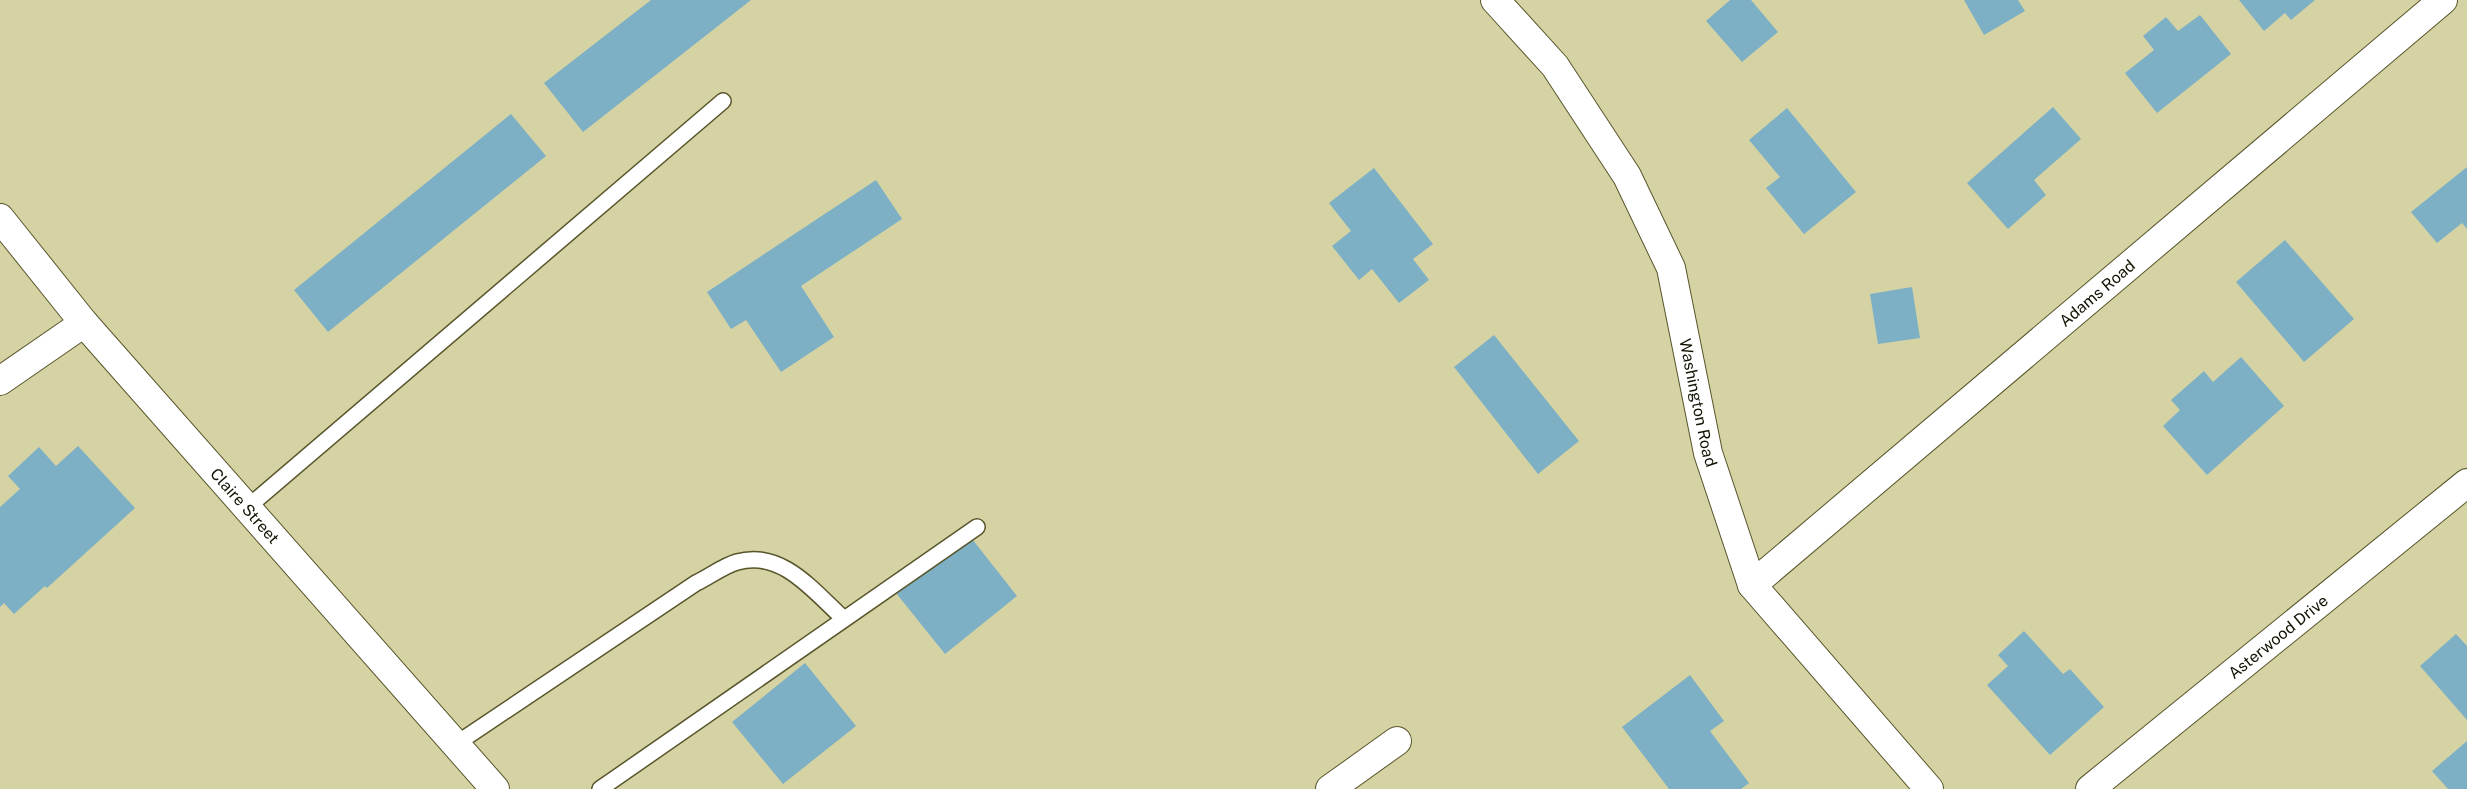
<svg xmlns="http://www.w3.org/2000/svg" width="2467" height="789" font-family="'Public Sans',sans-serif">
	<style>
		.building { fill: #7db0c5 }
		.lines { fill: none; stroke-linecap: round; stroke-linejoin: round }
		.lane-casing { stroke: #58552b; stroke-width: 18 }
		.street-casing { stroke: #58552b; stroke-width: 30 }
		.lane { stroke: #fff; stroke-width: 15 }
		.street { stroke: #fff; stroke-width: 28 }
		.labels { text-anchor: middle; stroke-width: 4; stroke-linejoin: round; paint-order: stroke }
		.street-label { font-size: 16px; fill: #131203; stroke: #e2e0b1 }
	</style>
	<rect width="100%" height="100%" fill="#d5d3a4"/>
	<path class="building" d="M 651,0 L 751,0 L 583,132 L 544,83 Z
		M 1730,0 L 1751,0 L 1778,32 L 1742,62 L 1706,21 Z
		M 1964,0 L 2018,0 L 2025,11 L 1984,35 Z
		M 2239,0 L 2315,0 L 2291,20 L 2285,13 L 2264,31 Z
		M 2200,15 L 2231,54 L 2157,113 L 2125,73 L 2154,50 L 2143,36 L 2166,17 L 2178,31 Z
		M 2053,107 L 2081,139 L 2034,180 L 2046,195 L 2008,229 L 1967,183 Z
		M 1787,108 L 1856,192 L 1804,234 L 1766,188 L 1780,177 L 1749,140 Z
		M 511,114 L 546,156 L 328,332 L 294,290 Z
		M 2467,167 L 2467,229 L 2462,223 L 2437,243 L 2411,212 Z
		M 1374,168 L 1433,244 L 1413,259 L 1429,280 L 1399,303 L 1372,269 L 1359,280 L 1332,246 L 1351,231 L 1329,203 Z
		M 876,180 L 902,219 L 801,286 L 834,337 L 781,372 L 746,320 L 731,329 L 707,292 Z
		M 2285,240 L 2354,319 L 2304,362 L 2236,282 Z
		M 1912,287 L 1920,338 L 1878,344 L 1870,294 Z
		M 1494,335 L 1579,441 L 1538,474 L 1454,367 Z
		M 2241,357 L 2284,406 L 2207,475 L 2163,426 L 2180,410 L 2171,400 L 2204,371 L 2213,382 Z
		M 78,446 L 135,508 L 47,588 L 45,586 L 14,614 L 4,603 L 0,607 L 0,507 L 20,489 L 8,476 L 39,447 L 56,466 Z
		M 969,535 L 1017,596 L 945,654 L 896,593 Z
		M 2024,631 L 2063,674 L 2070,669 L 2104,707 L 2050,755 L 1987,685 L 2008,666 L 1998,655 Z
		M 2456,634 L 2467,646 L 2467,720 L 2420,666 Z
		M 805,663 L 856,726 L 783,784 L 732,722 Z
		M 1690,675 L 1724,721 L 1710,731 L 1749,783 L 1741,789 L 1669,789 L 1622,727 Z
		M 2467,741 L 2467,789 L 2448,789 L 2432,771 Z"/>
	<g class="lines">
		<defs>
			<path id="lane" d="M 248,507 L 723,101
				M 456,744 L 696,583 C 709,577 723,566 737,562 C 782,549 814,592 844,619
				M 600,789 L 977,527"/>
			<g id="street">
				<path id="s1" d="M 1495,0 L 1555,66 L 1627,176 L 1671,268 L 1708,453 L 1752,585 L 1929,789"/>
				<path id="s2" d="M 0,218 L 84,323 L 495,789"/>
				<path d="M 0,381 L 84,323"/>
				<path id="s3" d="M 1752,585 L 2443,0"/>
				<path d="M 1330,789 L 1397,741"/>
				<path id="s4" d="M 2090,789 L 2467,483"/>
			</g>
		</defs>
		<use href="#lane" class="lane-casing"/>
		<use href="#street" class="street-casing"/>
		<use href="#lane" class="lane"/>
		<use href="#street" class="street"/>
	</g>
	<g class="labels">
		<g class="street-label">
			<text dy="6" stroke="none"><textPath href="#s3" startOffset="452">Adams Road</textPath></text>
			<text dy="6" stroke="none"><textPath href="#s1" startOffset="460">Washington Road</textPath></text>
			<text dy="6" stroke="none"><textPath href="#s2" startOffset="378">Claire Street</textPath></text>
			<text dy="6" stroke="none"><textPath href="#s4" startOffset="242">Asterwood Drive</textPath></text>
		</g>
	</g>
</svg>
